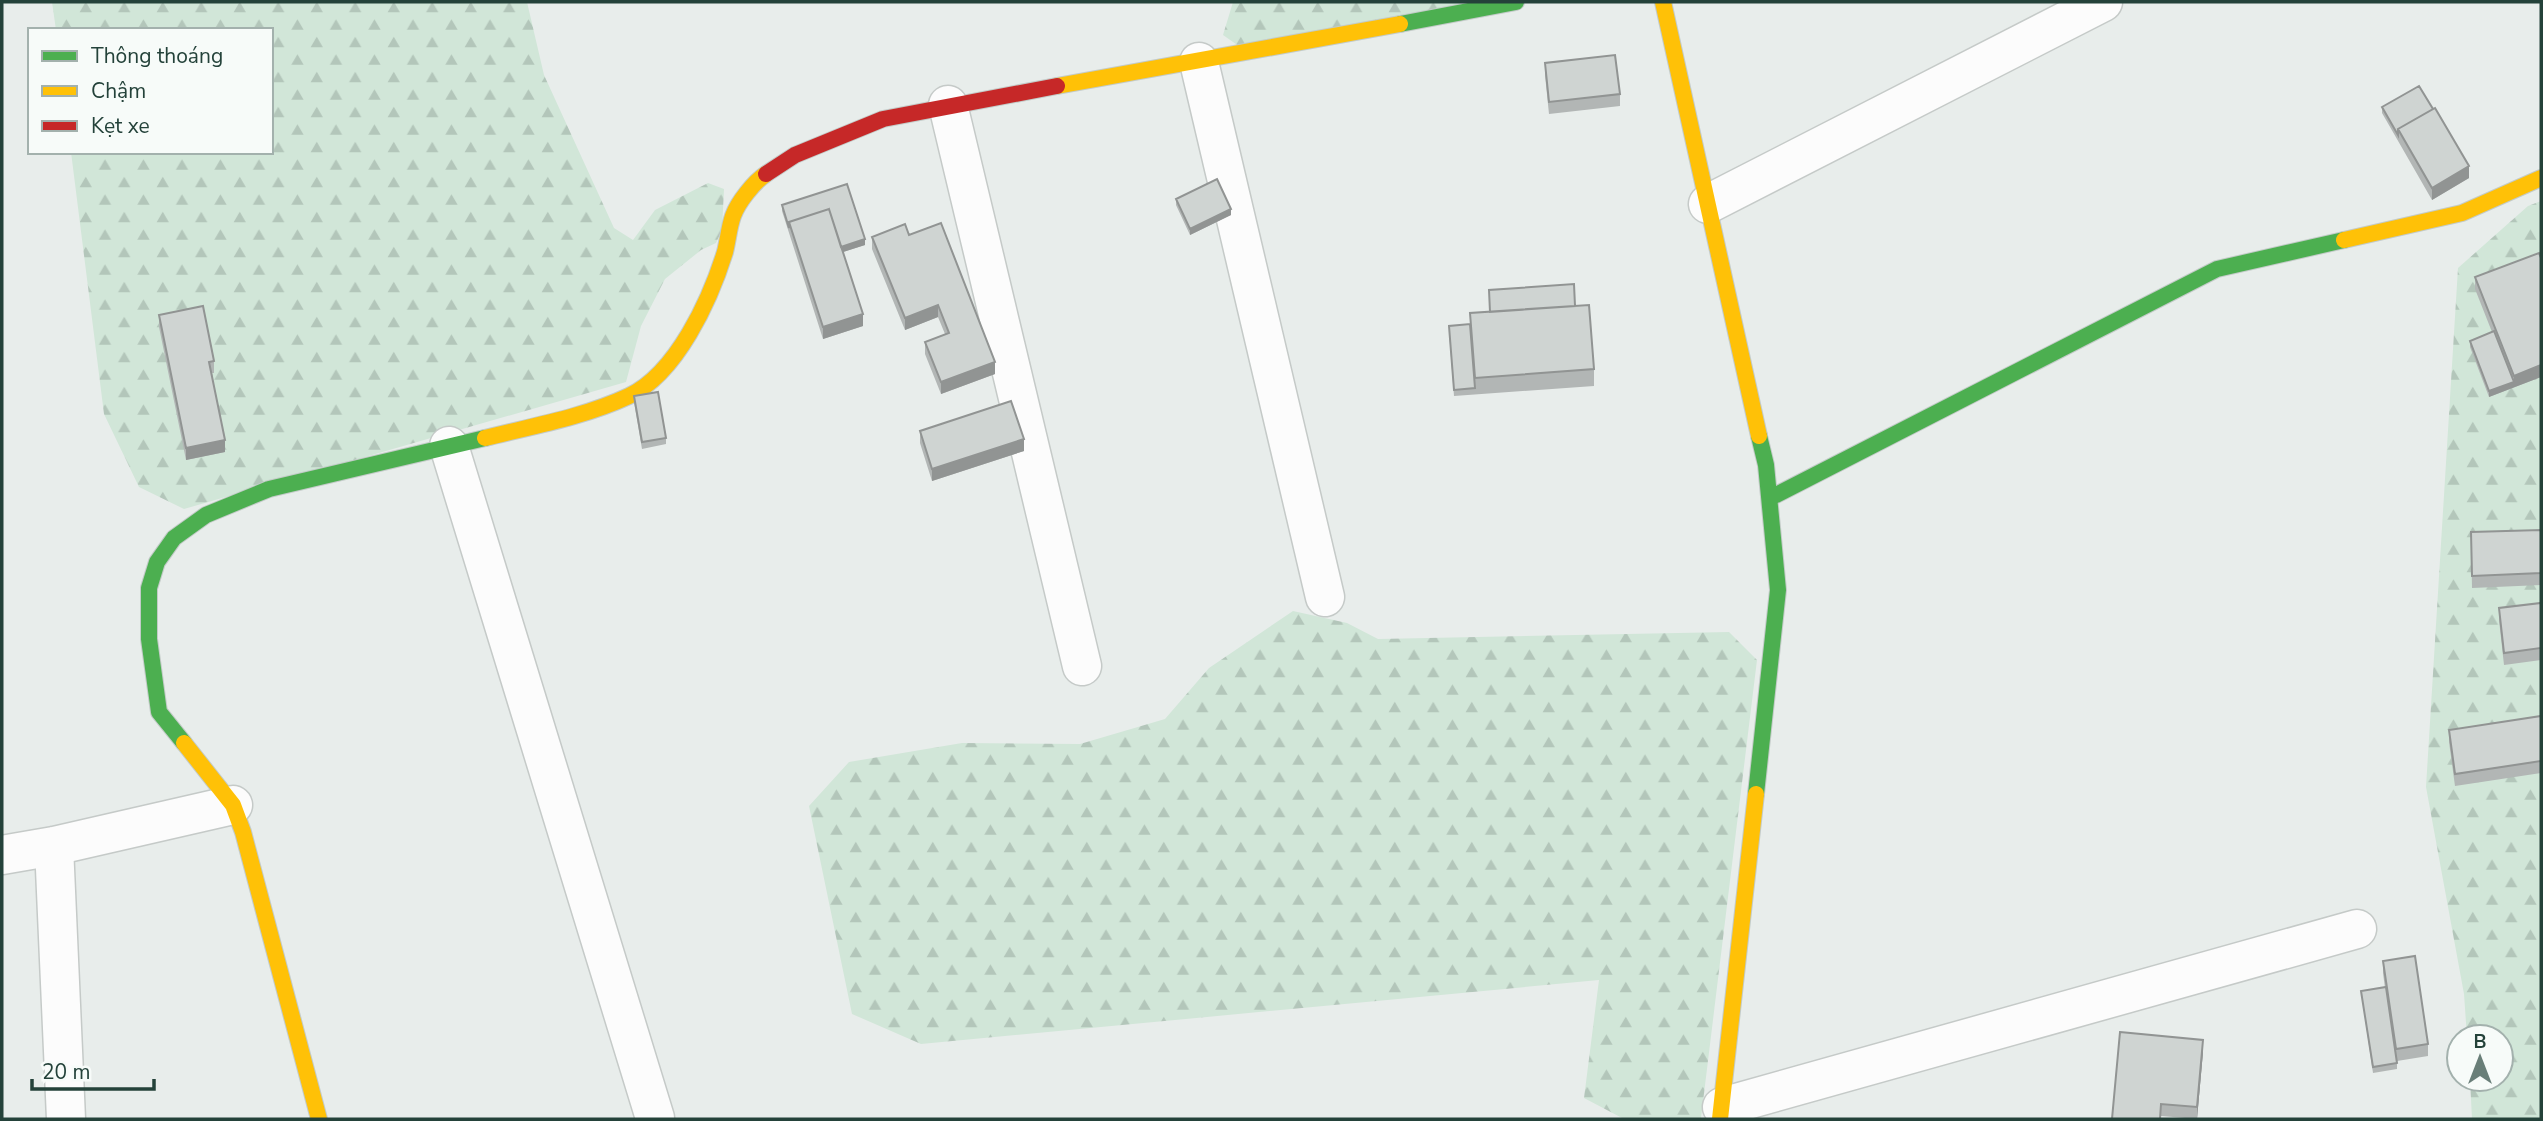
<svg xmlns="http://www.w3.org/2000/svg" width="2543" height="1121" font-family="'Nunito Sans',sans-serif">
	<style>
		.forest { fill: url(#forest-firs) }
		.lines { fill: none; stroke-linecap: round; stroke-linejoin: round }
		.street-casing { stroke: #c5cac8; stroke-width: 41 }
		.fast-casing { stroke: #c3cbc8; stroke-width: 18 }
		.slow-casing { stroke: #c3cbc8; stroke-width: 18 }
		.jam-casing { stroke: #c3cbc8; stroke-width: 18 }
		.street { stroke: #fcfcfc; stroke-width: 38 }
		.fast { stroke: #4caf50; stroke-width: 16 }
		.slow { stroke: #ffc107; stroke-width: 16 }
		.jam { stroke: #c62828; stroke-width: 16 }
		.wall { fill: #b2b6b5 }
		.shaded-wall { fill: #919493 }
		.building { fill: #cfd4d2; stroke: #919493; stroke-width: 2 }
	</style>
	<defs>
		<pattern id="forest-firs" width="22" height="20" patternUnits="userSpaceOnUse" patternTransform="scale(1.75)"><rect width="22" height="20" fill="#d1e6d8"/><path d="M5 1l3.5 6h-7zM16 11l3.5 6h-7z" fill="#b3c6ba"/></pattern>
	</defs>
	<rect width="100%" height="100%" fill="#e8edeb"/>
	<path class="forest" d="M 52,2 L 527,2 L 544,75 L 614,228 L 633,240 L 655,210 L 708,183 L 724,189 L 722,230 L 716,243 L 701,250 L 665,279 L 641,326 L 626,382 L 184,509 L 139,487 L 104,414 L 71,152 L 271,152 L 271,30 L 56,30 Z
		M 1233,2 L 1497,2 L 1243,49 L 1223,35 Z
		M 2541,201 L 2541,1119 L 2472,1119 L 2470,1079 L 2501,1079 L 2501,1037 L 2467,1037 L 2464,994 L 2426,787 L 2458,268 L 2528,206 Z
		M 1293,611 L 1347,623 L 1378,639 L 1729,632 L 1757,660 L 1701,1118 L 1624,1119 L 1584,1098 L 1599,980 L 921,1044 L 852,1014 L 809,806 L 849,762 L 962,743 L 1080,744 L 1165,719 L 1209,668 Z"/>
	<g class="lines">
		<defs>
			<path id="street" d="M 1199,62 L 1325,597
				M 948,105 L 1082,666
				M 1708,204 L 2103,2
				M 449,446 L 655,1118
				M 54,846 L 66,1119
				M 2,855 L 54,846 L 233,805
				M 1722,1107 L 2357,929"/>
			<path id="fast" d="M 1400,24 L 1516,2
				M 1770,498 L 2217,269 L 2344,240
				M 184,743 L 159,712 L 149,639 L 149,588 L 157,562 L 174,538 L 206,515 L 269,489 L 485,438
				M 1756,794 L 1778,590 L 1766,465 L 1759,436"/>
			<path id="slow" d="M 1663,2 L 1759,436
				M 1057,86 L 1400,24
				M 2344,240 L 2462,213 L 2541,178
				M 485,438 C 533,426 584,417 629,396 C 677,373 710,300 725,252 C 728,240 729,227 733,216 C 738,202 754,182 766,174
				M 184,743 L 233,805 L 243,832 L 319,1119
				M 1720,1119 L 1756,794"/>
			<path id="jam" d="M 766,174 L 795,155 L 883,119 L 1057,86"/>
		</defs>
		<use href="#street" class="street-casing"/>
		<use href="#fast" class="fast-casing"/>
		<use href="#slow" class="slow-casing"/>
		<use href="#jam" class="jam-casing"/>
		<use href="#street" class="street"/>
		<use href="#fast" class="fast"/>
		<use href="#slow" class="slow"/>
		<use href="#jam" class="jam"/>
	</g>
	<path class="wall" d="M 1545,63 L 1620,94 L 1620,106 L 1549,114 L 1545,75 Z
		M 2382,107 L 2469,178 L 2432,200 L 2382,113 Z
		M 1176,199 L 1231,215 L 1190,235 L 1176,205 Z
		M 782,205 L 865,245 L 843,252 L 863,326 L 823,339 L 782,211 Z
		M 909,235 L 995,374 L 941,394 L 925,354 L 925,342 L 945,334 L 938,317 L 905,330 L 872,249 L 872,237 Z
		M 2541,258 L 2541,377 L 2489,397 L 2470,347 L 2470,341 L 2492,332 L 2475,289 L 2475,277 Z
		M 1489,290 L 1575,306 L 1594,369 L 1594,386 L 1454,396 L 1449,332 L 1470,324 L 1470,313 L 1490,312 Z
		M 159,315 L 214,361 L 214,373 L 212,373 L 225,452 L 186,460 L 159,327 Z
		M 634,396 L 666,438 L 666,444 L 642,449 L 634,402 Z
		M 920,431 L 1024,451 L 932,481 L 920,443 Z
		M 2541,530 L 2541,585 L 2472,588 L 2471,532 Z
		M 2541,603 L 2541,660 L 2504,665 L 2499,620 L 2499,608 Z
		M 2541,716 L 2541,773 L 2455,786 L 2449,742 L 2449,730 Z
		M 2383,961 L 2428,1044 L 2428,1056 L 2397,1061 L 2397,1069 L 2373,1073 L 2361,991 L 2385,988 L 2383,973 Z
		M 2203,1052 L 2197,1119 L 2161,1116 L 2112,1119 Z"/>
	<path class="shaded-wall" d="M 2469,166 L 2469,178 L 2432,200 L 2432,188 Z
		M 1231,209 L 1231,215 L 1190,235 L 1190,229 Z
		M 865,239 L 865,245 L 840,253 L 840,247 Z
		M 938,305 L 938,317 L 905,330 L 905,318 Z
		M 863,314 L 863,326 L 823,339 L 823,327 Z
		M 995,362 L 995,374 L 941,394 L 941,382 Z
		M 2541,365 L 2541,377 L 2489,397 L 2489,391 L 2514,382 L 2514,376 Z
		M 1024,439 L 1024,451 L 932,481 L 932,469 Z
		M 225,440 L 225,452 L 186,460 L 186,448 Z
		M 2203,1040 L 2203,1052 L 2197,1119 L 2197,1107 Z"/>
	<path class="building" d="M 1615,55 L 1620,94 L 1549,102 L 1545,63 Z
		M 2419,86 L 2433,109 L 2398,129 L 2398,135 L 2382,107 Z
		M 2435,108 L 2469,166 L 2432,188 L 2398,129 Z
		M 1217,179 L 1231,209 L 1190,229 L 1176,199 Z
		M 847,184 L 865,239 L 841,247 L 829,209 L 789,222 L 789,228 L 782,205 Z
		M 829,209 L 863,314 L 823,327 L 789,222 Z
		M 941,223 L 995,362 L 941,382 L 925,342 L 949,333 L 938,305 L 905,318 L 872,237 L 905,224 L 909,235 Z
		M 2539,253 L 2541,258 L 2541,365 L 2514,376 L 2475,277 Z
		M 1574,284 L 1575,306 L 1490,312 L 1489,290 Z
		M 1589,305 L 1594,369 L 1475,378 L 1470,313 Z
		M 203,306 L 214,361 L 209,362 L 225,440 L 186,448 L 159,315 Z
		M 1470,324 L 1475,388 L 1454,390 L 1449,326 Z
		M 2494,331 L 2514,382 L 2489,391 L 2470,341 Z
		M 658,392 L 666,438 L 642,442 L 634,396 Z
		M 1011,401 L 1024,439 L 932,469 L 920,431 Z
		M 2541,530 L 2541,573 L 2472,576 L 2471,532 Z
		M 2541,603 L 2541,648 L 2504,653 L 2499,608 Z
		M 2541,716 L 2541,761 L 2455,774 L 2449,730 Z
		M 2415,956 L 2428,1044 L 2396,1049 L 2383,961 Z
		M 2386,987 L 2397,1063 L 2373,1067 L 2361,991 Z
		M 2120,1032 L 2203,1040 L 2197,1107 L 2161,1104 L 2160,1119 L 2112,1119 Z"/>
	<rect width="2543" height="1121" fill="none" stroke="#24423a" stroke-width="7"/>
	<rect x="28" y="28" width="245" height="126" fill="#f7fbf9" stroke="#a3b1ad" stroke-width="2"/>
	<rect x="42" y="51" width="35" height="10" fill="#4caf50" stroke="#a3b1ad" stroke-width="2"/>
	<text x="91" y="63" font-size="21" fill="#24423a">Thông thoáng</text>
	<rect x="42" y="86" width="35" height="10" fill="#ffc107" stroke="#a3b1ad" stroke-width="2"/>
	<text x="91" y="98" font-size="21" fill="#24423a">Chậm</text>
	<rect x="42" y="121" width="35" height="10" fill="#c62828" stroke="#a3b1ad" stroke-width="2"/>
	<text x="91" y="133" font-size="21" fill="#24423a">Kẹt xe</text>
	<g transform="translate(2480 1058)"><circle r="33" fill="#f7fbf9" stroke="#a3b1ad" stroke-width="2"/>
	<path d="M0-5L12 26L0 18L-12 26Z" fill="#697e78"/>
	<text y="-10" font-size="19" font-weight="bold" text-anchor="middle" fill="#24423a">B</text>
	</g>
	<path d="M32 1079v10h122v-10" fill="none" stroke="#24423a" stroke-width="3.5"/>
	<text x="42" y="1079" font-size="21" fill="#24423a" stroke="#f7fbf9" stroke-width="5" paint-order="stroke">20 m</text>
</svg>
